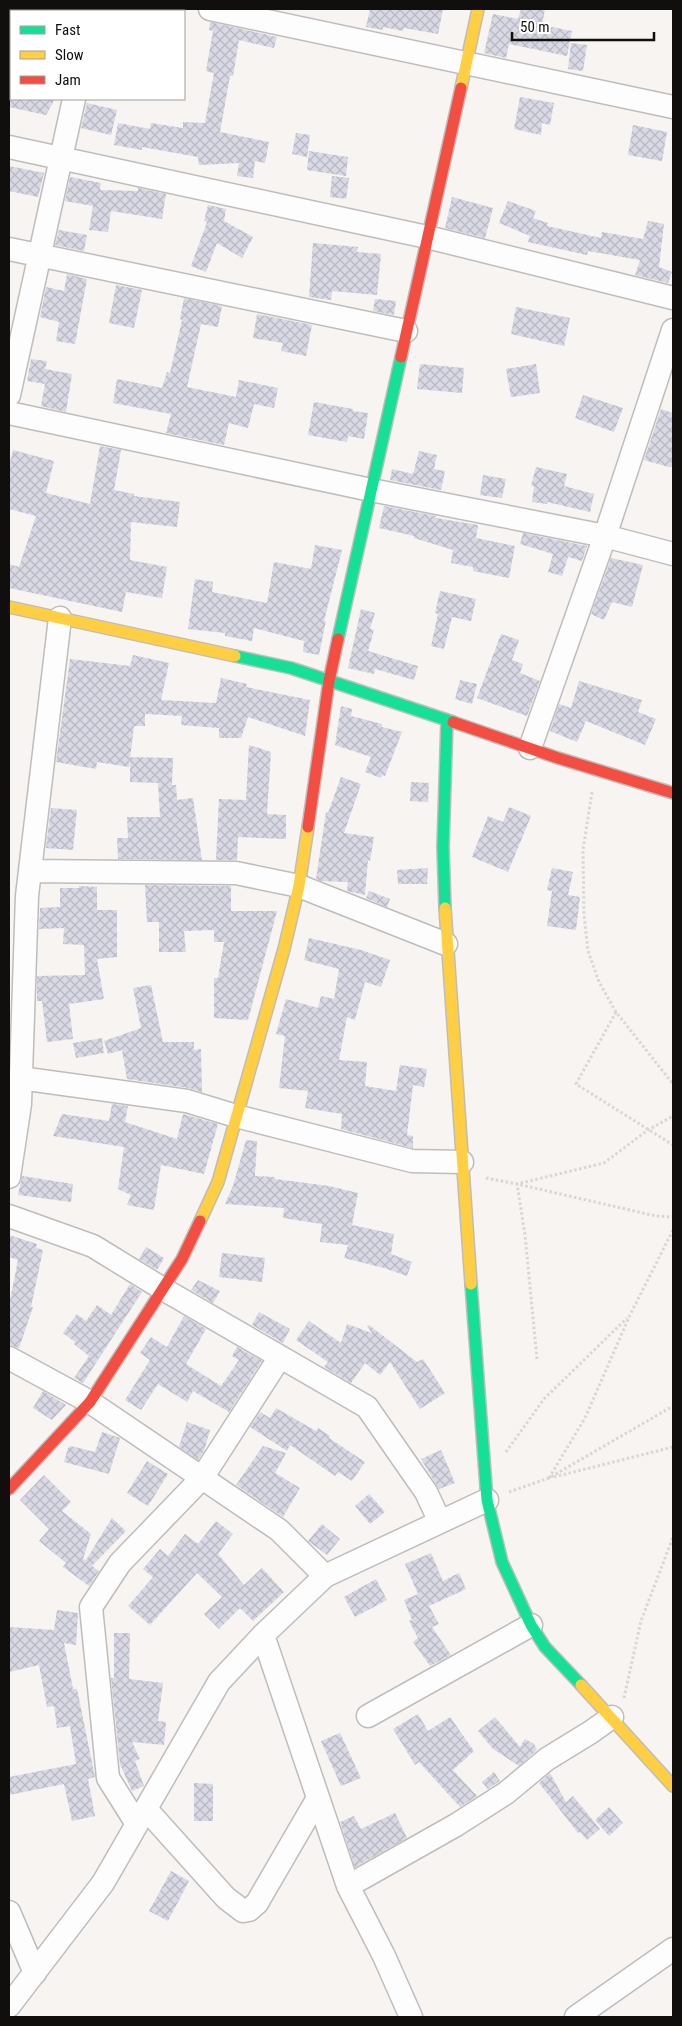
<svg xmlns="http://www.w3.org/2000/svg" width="682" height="2026" font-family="'Roboto Condensed',sans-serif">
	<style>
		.building { fill: url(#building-cross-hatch) }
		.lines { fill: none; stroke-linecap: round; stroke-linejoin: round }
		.street-casing { stroke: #bfbdbc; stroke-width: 25 }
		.fast-casing { stroke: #bfbdbc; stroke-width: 14 }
		.slow-casing { stroke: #bfbdbc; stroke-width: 14 }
		.jam-casing { stroke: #bfbdbc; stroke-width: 14 }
		.path { stroke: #d8d7d7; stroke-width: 3; stroke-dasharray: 2.5 2.5; stroke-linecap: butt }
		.street { stroke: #fefdfd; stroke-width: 22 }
		.fast { stroke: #16e098; stroke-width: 11 }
		.slow { stroke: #ffcf43; stroke-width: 11 }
		.jam { stroke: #f24e42; stroke-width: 11 }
	</style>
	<defs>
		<pattern id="building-cross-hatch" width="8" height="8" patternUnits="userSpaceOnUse" patternTransform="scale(1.25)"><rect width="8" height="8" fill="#d8d9e4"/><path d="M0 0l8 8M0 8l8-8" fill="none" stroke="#b8b9c2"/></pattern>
	</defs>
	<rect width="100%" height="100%" fill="#f7f4f2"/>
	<path class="building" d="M 370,9 L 443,9 L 438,34 L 404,28 L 403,31 L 383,27 L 383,30 L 366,27 Z
		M 521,9 L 545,9 L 542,25 L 572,31 L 567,56 L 509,44 L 506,58 L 484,53 L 493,14 L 518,19 Z
		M 210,22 L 277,37 L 274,48 L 239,40 L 233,76 L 230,76 L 220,132 L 269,142 L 265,163 L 255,161 L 253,178 L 237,176 L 239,163 L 199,165 L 198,157 L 142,147 L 142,150 L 114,145 L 118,123 L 150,129 L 151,123 L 183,128 L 183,122 L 205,123 L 214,73 L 206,71 L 213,31 L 209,30 Z
		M 571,43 L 587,45 L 583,71 L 568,69 Z
		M 520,97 L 554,103 L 550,125 L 542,123 L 541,135 L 514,129 Z
		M 9,99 L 55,99 L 46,115 L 9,107 Z
		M 87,103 L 117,110 L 111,135 L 81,128 Z
		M 633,125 L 667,132 L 662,161 L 628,155 Z
		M 296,133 L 310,135 L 307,157 L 292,154 Z
		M 309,151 L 348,157 L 346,176 L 307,170 Z
		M 9,166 L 44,173 L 38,197 L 9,191 Z
		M 332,176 L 349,178 L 346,199 L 330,197 Z
		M 70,177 L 101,183 L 100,190 L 138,191 L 138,188 L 166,194 L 162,219 L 111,211 L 108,232 L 89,230 L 93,206 L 65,201 Z
		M 452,197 L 493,208 L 485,238 L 445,228 Z
		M 508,201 L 536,211 L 533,218 L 548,223 L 547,226 L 601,238 L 602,232 L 643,239 L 648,221 L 664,224 L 659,267 L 672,272 L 668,283 L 635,275 L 640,260 L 588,251 L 587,255 L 528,242 L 530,236 L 499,223 Z
		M 208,205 L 226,209 L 224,221 L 253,237 L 242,258 L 217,243 L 206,272 L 191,266 L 207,222 L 204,221 Z
		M 59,230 L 87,235 L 84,251 L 55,245 Z
		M 313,243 L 358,247 L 357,252 L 381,254 L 377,295 L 332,291 L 331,300 L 309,297 Z
		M 67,274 L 87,279 L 75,344 L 56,341 L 59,322 L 40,317 L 46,287 L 64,291 Z
		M 116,285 L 142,290 L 134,328 L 109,323 Z
		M 184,298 L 222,306 L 218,327 L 201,324 L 187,387 L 236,397 L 239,380 L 278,388 L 274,408 L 254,404 L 248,428 L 229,423 L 224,445 L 166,433 L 171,414 L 113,403 L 117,379 L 162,388 L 167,372 L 170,373 L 182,320 L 180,319 Z
		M 375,299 L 396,301 L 394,315 L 373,311 Z
		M 516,307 L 570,318 L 564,346 L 511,334 Z
		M 257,314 L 312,325 L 306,356 L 281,351 L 283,343 L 253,338 Z
		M 31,359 L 47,361 L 45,369 L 72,374 L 66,412 L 41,406 L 45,384 L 27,381 Z
		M 420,364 L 464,368 L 462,393 L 417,389 Z
		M 536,364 L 540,393 L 511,397 L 506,369 Z
		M 583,395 L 623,408 L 614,432 L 575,418 Z
		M 314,402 L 353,409 L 353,411 L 368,413 L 364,439 L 348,436 L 347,442 L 308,435 Z
		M 661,409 L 673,413 L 673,467 L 669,467 L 644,460 Z
		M 100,446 L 121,450 L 114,490 L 134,494 L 134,496 L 180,502 L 177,527 L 131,522 L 130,560 L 167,567 L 162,598 L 126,592 L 122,612 L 9,588 L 9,564 L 19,567 L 36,516 L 9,509 L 9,467 L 13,450 L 54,461 L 46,493 L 90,504 Z
		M 419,451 L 437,455 L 434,469 L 445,471 L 441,490 L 390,480 L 392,469 L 413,474 Z
		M 536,467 L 567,474 L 564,486 L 594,494 L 590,512 L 547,502 L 547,504 L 532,502 L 534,486 L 531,486 Z
		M 483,475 L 506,479 L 502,498 L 480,495 Z
		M 384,506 L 436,516 L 436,518 L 478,525 L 476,538 L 515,546 L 509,578 L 473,571 L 473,567 L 451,563 L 453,550 L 414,538 L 414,536 L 379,528 Z
		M 523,533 L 587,546 L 582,561 L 568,557 L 562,576 L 548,572 L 553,554 L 520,544 Z
		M 315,545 L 342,550 L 324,621 L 326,621 L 325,625 L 319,655 L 303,652 L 304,641 L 254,628 L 252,641 L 225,636 L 225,633 L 188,629 L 195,579 L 213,582 L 212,592 L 267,603 L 274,562 L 311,569 Z
		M 611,558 L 643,565 L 632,607 L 612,602 L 604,620 L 591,614 Z
		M 440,591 L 476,599 L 471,621 L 452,617 L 444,649 L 431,646 L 438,614 L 435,613 Z
		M 361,609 L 375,613 L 370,629 L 374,630 L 368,651 L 418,666 L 414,680 L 375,669 L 374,674 L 348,668 Z
		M 501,634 L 519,640 L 512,660 L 523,664 L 520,673 L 540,681 L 527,716 L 477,698 Z
		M 133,655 L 169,663 L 161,700 L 216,703 L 221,678 L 247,684 L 246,687 L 310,700 L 305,736 L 248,717 L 241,738 L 219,738 L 219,728 L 181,725 L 182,716 L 145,714 L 145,726 L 134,726 L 129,767 L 97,762 L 96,769 L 56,762 L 70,659 L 130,666 Z
		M 460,680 L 477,684 L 472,704 L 455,699 Z
		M 579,681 L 642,700 L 638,712 L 656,719 L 645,745 L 586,721 L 577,742 L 550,731 L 559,704 L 571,708 Z
		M 341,706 L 352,709 L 351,716 L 382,724 L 382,727 L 402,732 L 385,776 L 382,775 L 381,778 L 365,772 L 371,757 L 335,745 Z
		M 249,745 L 271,752 L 267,814 L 286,815 L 286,839 L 238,837 L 237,860 L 216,860 L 219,799 L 246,800 Z
		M 130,757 L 173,758 L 172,785 L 176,785 L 177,800 L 193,798 L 202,860 L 118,859 L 117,838 L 128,838 L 127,817 L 160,817 L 158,783 L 130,782 Z
		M 341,777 L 361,784 L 344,833 L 374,837 L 370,861 L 368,860 L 365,895 L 347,891 L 348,882 L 321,881 L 316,879 L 326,812 L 328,813 Z
		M 411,782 L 429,783 L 428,802 L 410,801 Z
		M 509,807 L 531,816 L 508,872 L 472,857 L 488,816 L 503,822 Z
		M 51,808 L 77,810 L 73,850 L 46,848 Z
		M 428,868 L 427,884 L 398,884 L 397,870 Z
		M 552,868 L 573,872 L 568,895 L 580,897 L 576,930 L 547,926 L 552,891 L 547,890 Z
		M 145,885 L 231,886 L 231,911 L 277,911 L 248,1020 L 214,1018 L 214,978 L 218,978 L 224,942 L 214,942 L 214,930 L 184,931 L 186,952 L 159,952 L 159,922 L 147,922 Z
		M 79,886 L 97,887 L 97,910 L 117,910 L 117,957 L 97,959 L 104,999 L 69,1004 L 73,1039 L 47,1042 L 42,1001 L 37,1001 L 37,976 L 85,975 L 84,945 L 63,944 L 64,928 L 39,929 L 40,908 L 60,907 L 60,888 L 79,888 Z
		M 369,891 L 390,899 L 387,907 L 366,898 Z
		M 309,938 L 361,950 L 390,960 L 381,987 L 365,982 L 355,1020 L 347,1017 L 339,1060 L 367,1062 L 365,1086 L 396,1091 L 400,1065 L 427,1069 L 424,1087 L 413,1085 L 407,1135 L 413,1136 L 413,1148 L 341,1129 L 342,1114 L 305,1108 L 308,1091 L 279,1088 L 285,1036 L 276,1034 L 286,999 L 318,1008 L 321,996 L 334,999 L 339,969 L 304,960 Z
		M 151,985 L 163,1042 L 194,1042 L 194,1050 L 201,1049 L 202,1092 L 189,1088 L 127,1079 L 122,1050 L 108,1054 L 104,1041 L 141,1028 L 133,988 Z
		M 102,1038 L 104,1053 L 76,1058 L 73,1043 Z
		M 112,1104 L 128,1106 L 125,1122 L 177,1139 L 183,1114 L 218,1124 L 204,1174 L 161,1165 L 154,1210 L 127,1205 L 131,1195 L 118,1189 L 124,1147 L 53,1136 L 62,1114 L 109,1121 Z
		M 246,1140 L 257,1141 L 255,1176 L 275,1177 L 275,1179 L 329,1186 L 358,1193 L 352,1225 L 394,1234 L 391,1254 L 412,1262 L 407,1276 L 384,1268 L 344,1258 L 348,1245 L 320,1242 L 322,1224 L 283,1218 L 284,1208 L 225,1204 L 233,1186 Z
		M 22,1176 L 73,1184 L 71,1202 L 18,1195 Z
		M 9,1235 L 37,1244 L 36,1248 L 43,1250 L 31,1307 L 33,1307 L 19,1348 L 9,1345 L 9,1305 L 18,1260 L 9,1257 Z
		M 146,1247 L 164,1258 L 157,1270 L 139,1259 Z
		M 222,1253 L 265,1258 L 262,1282 L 219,1277 Z
		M 198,1280 L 220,1291 L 213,1303 L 191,1290 Z
		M 130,1284 L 142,1292 L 83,1383 L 74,1378 L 89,1356 L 74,1344 L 75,1342 L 63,1333 L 77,1314 L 86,1321 L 97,1305 L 111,1315 Z
		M 259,1312 L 290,1329 L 283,1343 L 252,1325 Z
		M 184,1316 L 206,1329 L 186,1364 L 221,1386 L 239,1360 L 232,1356 L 237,1347 L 262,1361 L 229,1412 L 193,1391 L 187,1402 L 158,1384 L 141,1410 L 125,1400 L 150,1360 L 140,1353 L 151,1337 L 167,1347 Z
		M 309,1321 L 341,1343 L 347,1324 L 372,1333 L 367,1326 L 369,1325 L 417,1362 L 423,1359 L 445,1393 L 420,1409 L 390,1362 L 380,1375 L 365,1363 L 351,1383 L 324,1367 L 328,1362 L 296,1340 Z
		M 43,1391 L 66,1405 L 52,1420 L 33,1408 Z
		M 276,1408 L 316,1431 L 318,1428 L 330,1436 L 329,1438 L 365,1462 L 352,1481 L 338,1472 L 335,1476 L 290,1445 L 287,1451 L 250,1427 L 260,1412 L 270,1418 Z
		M 187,1422 L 210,1430 L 204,1451 L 198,1460 L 179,1447 Z
		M 102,1432 L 120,1438 L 109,1474 L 64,1462 L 68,1448 L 71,1446 L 95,1452 Z
		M 263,1446 L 286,1453 L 275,1473 L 300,1488 L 283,1517 L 236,1485 Z
		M 441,1450 L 455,1483 L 439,1489 L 421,1459 Z
		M 147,1461 L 168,1474 L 148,1506 L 127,1493 Z
		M 44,1475 L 71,1502 L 62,1511 L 91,1534 L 83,1559 L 86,1560 L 112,1518 L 126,1531 L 92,1566 L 99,1571 L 89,1586 L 63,1567 L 66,1563 L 39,1541 L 49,1529 L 20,1500 Z
		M 369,1494 L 385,1512 L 370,1524 L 355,1506 Z
		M 216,1521 L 233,1534 L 218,1554 L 244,1585 L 262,1568 L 284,1592 L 253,1621 L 240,1608 L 219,1629 L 204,1614 L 222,1597 L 197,1573 L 150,1625 L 128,1606 L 153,1577 L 143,1569 L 160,1549 L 168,1556 L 185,1534 L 198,1544 Z
		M 322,1524 L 340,1539 L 327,1555 L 308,1541 Z
		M 431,1553 L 443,1581 L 459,1573 L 466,1589 L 429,1606 L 439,1624 L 432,1627 L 451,1655 L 430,1666 L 413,1642 L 418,1638 L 409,1621 L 412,1620 L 404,1600 L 418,1594 L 405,1564 Z
		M 376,1579 L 387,1600 L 355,1617 L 344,1597 Z
		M 57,1610 L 78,1613 L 76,1645 L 64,1643 L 73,1689 L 77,1689 L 95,1777 L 88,1779 L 95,1816 L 72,1821 L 64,1784 L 9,1795 L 9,1777 L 76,1764 L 70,1726 L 57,1728 L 54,1706 L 47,1707 L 39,1665 L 9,1672 L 9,1627 L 54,1630 Z
		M 114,1633 L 130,1633 L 129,1679 L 163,1683 L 158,1721 L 166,1722 L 164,1745 L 132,1742 L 140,1759 L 135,1761 L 144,1786 L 132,1791 L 120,1764 L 111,1678 L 114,1678 Z
		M 418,1714 L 428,1731 L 450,1717 L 474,1751 L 453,1770 L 477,1796 L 460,1807 L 419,1762 L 415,1765 L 393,1729 Z
		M 495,1717 L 520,1747 L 525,1739 L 534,1744 L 537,1750 L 519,1766 L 493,1749 L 478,1731 Z
		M 340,1733 L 361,1778 L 341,1786 L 321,1741 Z
		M 494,1772 L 500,1781 L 488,1789 L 482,1782 Z
		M 550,1773 L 566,1802 L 573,1796 L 600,1829 L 587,1840 L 580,1832 L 578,1833 L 539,1783 Z
		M 194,1783 L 213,1784 L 213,1821 L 194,1821 Z
		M 609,1807 L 623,1823 L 609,1836 L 595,1820 Z
		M 395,1813 L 407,1838 L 355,1867 L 340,1822 L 354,1816 L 361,1829 Z
		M 171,1871 L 189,1881 L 168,1921 L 149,1911 Z"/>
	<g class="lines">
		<defs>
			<path id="street" d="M 210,9 L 673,107
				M 93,11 L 93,9
				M 9,147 L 427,237 L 673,298
				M 9,249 L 406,331
				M 9,395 L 74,99
				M 9,413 L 371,490 L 605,536 L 673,554
				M 530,748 L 605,536 L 673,330
				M 30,871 L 236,873 L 299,886 L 446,944
				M 20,1078 L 187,1101 L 236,1116 L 412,1161 L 462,1162
				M 9,1177 L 20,1104 L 27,896 L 60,618
				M 9,1216 L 93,1246 L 163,1289 L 367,1407 L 426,1492 L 440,1522
				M 9,1358 L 90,1402 L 279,1530 L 325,1576
				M 263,1635 L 348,1886 L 384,1956 L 411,2017
				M 368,1716 L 531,1625
				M 146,1809 L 226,1898 L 243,1911 L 249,1910 L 257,1903 L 318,1798
				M 137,1824 L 108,1778 L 91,1607 L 120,1563 L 202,1478 L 280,1357
				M 348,1886 L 456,1825 L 506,1793 L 547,1759 L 591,1732 L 612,1717
				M 9,1912 L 35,1973
				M 9,2006 L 103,1883 L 219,1682 L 263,1635 L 325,1576 L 487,1500
				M 576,2017 L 673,1949"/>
			<path id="fast" d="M 338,639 L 401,357
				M 235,656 L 291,668 L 453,722
				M 445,908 L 443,847 L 447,720
				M 471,1284 L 487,1500 L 502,1562 L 531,1625 L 545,1647 L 581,1685"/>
			<path id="slow" d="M 461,88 L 478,9
				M 9,607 L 235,656
				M 445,908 L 471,1284
				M 200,1221 L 218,1182 L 284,949 L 299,886 L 308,827
				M 581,1685 L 673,1786"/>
			<path id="jam" d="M 401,357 L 461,88
				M 453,722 L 558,758 L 673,793
				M 308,827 L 329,681 L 338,639
				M 9,1489 L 90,1402 L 182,1259 L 200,1221"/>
		</defs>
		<use href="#street" class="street-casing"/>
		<use href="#fast" class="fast-casing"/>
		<use href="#slow" class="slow-casing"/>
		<use href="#jam" class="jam-casing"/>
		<path class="path" d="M 592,792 L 583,850 L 584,915 L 588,951 L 599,982 L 616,1012 L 673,1084
			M 616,1012 L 576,1084 L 673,1145
			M 486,1178 L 517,1184 L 656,1216 L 673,1217
			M 537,1359 L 525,1235 L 517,1184 L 604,1163 L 648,1130 L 673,1116
			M 506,1452 L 544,1399 L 627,1318
			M 554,1477 L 673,1447
			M 549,1478 L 585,1418 L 630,1315 L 673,1230
			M 509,1492 L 549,1478 L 673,1406
			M 624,1698 L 641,1621 L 673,1537"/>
		<use href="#street" class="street"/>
		<use href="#fast" class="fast"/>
		<use href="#slow" class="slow"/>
		<use href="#jam" class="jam"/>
	</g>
	<rect width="682" height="2026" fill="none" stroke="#100f0d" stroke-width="20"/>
	<rect x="10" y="10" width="175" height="90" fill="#ffffff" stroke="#9f9f9e"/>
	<rect x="20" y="26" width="25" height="8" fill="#16e098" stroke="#9f9f9e"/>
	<text x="55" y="35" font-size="15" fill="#100f0d">Fast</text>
	<rect x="20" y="51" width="25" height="8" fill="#ffcf43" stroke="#9f9f9e"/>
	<text x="55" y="60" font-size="15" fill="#100f0d">Slow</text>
	<rect x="20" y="76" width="25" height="8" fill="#f24e42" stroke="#9f9f9e"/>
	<text x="55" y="85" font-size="15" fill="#100f0d">Jam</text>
	<path d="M512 32v8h142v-8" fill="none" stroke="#100f0d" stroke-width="2.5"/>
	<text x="520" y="32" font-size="15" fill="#100f0d" stroke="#ffffff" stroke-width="4" paint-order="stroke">50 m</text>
</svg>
